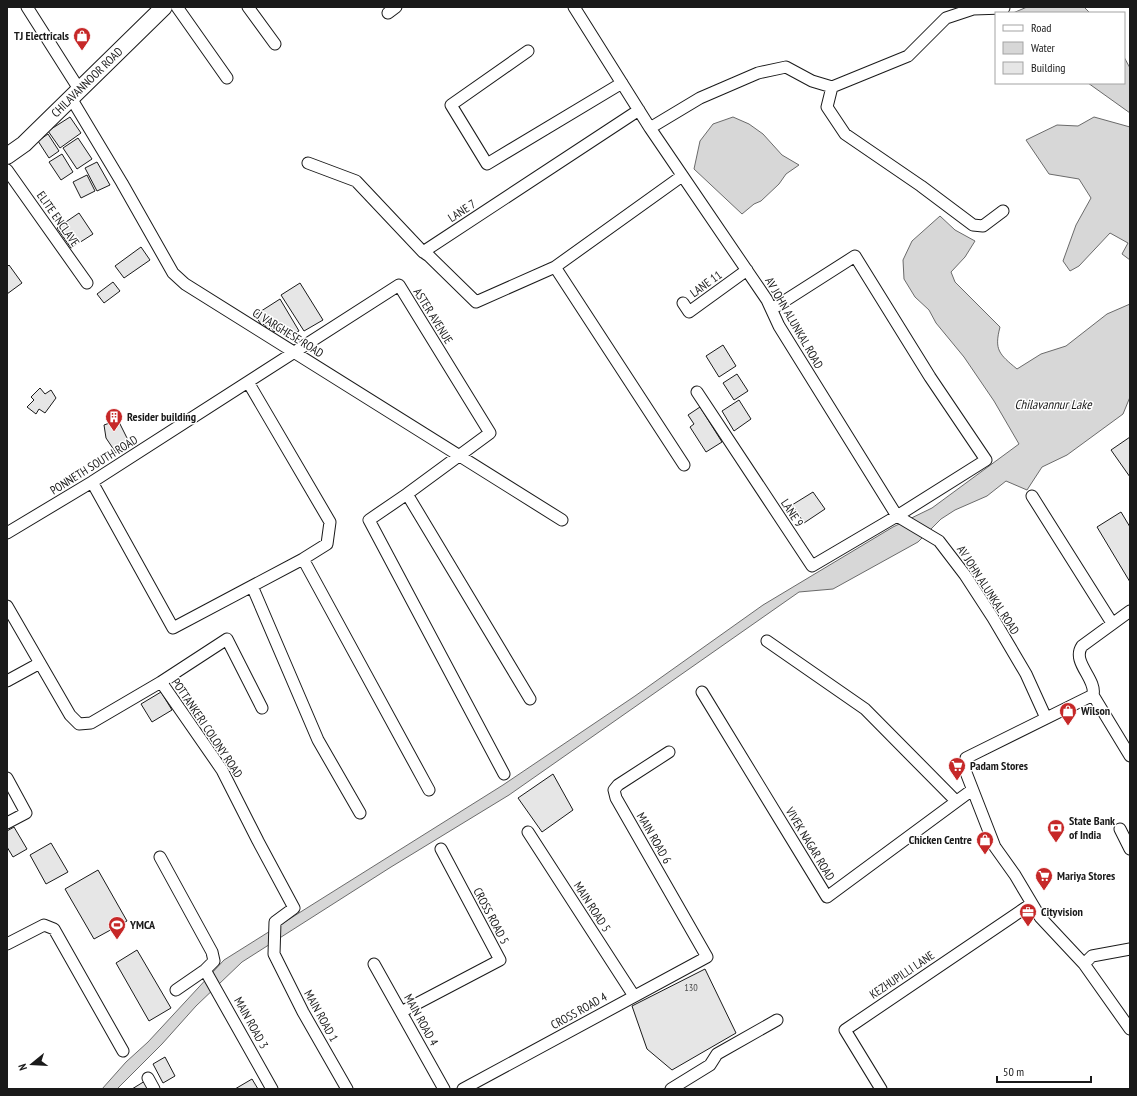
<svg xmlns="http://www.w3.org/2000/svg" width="1137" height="1096" font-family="'PT Sans Narrow',sans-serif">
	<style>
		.water { fill: #d7d7d7; stroke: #6a6a6a }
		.building { fill: #e6e6e6; stroke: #1a1a1a }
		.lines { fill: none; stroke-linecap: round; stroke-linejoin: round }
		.street-casing { stroke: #1a1a1a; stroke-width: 13 }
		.secondary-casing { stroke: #1a1a1a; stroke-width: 18 }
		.street { stroke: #fff; stroke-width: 11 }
		.secondary { stroke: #fff; stroke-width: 16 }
		.labels { text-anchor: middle; stroke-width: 3; stroke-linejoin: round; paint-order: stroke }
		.number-label { font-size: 10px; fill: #4d4d4d }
		.poi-label { font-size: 12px; font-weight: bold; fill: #1a1a1a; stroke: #fff; text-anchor: start }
		.street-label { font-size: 12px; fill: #1a1a1a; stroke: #fff }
		.water-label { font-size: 13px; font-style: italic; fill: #1a1a1a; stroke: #fff }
	</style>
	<rect width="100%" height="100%" fill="#fff"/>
	<path class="water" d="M 1027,7 L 1084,7 L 1090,13 L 1013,13 Z
		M 1124,57 L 1130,68 L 1130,113 L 1088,83 L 1124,83 Z
		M 733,117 L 749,124 L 763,134 L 782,155 L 799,165 L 786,174 L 779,184 L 761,201 L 754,204 L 742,214 L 694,169 L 700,141 L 713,124 Z
		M 1094,117 L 1130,127 L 1130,260 L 1122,254 L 1128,243 L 1110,233 L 1079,266 L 1070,271 L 1063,261 L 1076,225 L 1091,198 L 1079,179 L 1049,174 L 1026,140 L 1057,125 L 1078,126 Z
		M 940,216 L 955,230 L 975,241 L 965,257 L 951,272 L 955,282 L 1000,327 C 994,350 999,354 1017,369 L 1041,354 L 1066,346 L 1107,314 L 1130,304 L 1130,397 L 1123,414 L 1067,455 L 1042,467 L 1027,490 L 1006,481 L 987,496 L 955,510 L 941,519 L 918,542 L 833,589 L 799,592 L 509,795 L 391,867 L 242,962 L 196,1006 L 162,1044 L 117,1089 L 102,1089 L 126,1062 L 148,1042 L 224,960 L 503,785 L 635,696 L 763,605 L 893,527 L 932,508 L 1019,444 L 994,401 L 964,357 L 936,323 L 929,310 L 915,297 L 904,279 L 903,260 L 912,241 Z"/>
	<path class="building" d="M 70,117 L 81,133 L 60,148 L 48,131 Z
		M 48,134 L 59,151 L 49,158 L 38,141 Z
		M 78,138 L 92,159 L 77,169 L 63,148 Z
		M 62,154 L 73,172 L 61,180 L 49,162 Z
		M 97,162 L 110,185 L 97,191 L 85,168 Z
		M 87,175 L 95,191 L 81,198 L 73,182 Z
		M 79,213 L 93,234 L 71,248 L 57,228 Z
		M 141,247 L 150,260 L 124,278 L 115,266 Z
		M 9,265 L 22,283 L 7,294 L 7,267 Z
		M 113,282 L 120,291 L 104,303 L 97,294 Z
		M 300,283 L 323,320 L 304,331 L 281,295 Z
		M 280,299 L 299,331 L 290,336 L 288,333 L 284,336 L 279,328 L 274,332 L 271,327 L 268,330 L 264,324 L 262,326 L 255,315 Z
		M 723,345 L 736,366 L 719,377 L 706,356 Z
		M 737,374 L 748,391 L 734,400 L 723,383 Z
		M 40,388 L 45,394 L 51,390 L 56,398 L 45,413 L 39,409 L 36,414 L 27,407 L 34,400 L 31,397 Z
		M 739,400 L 751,419 L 734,431 L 722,411 Z
		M 700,407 L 722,442 L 706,452 L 690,427 L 694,424 L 688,415 Z
		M 118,420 L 130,444 L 116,453 L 106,438 L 104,425 Z
		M 1130,437 L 1130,477 L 1111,450 Z
		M 813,492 L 825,509 L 804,523 L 792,505 Z
		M 1121,512 L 1130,527 L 1130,582 L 1097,527 Z
		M 161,692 L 172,710 L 152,722 L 141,704 Z
		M 553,774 L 573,810 L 542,832 L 518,798 Z
		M 14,827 L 27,849 L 13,857 L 7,847 L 7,831 Z
		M 51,843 L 68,872 L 46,884 L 30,855 Z
		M 98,870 L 127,921 L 94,939 L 65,889 Z
		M 137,950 L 171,1008 L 149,1021 L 116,963 Z
		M 705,969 L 736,1033 L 672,1070 L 647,1049 L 632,1006 Z
		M 165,1057 L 175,1076 L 163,1083 L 153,1064 Z
		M 252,1079 L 258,1089 L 235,1089 Z
		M 145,1081 L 150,1089 L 132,1089 Z"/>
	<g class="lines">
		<defs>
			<path id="street" d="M 27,7 L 79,89
				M 177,7 L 227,78
				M 248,7 L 275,44
				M 574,7 L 650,128 L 767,300 L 779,326 L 897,516 L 939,541 L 965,575 L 993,618 L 1026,674 L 1046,718
				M 388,13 L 396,7
				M 528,51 L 451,105 L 487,164 L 622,83
				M 832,87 L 827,107 L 845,134 L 921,186 L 973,225 L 983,226 L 1003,211
				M 71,98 L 122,183 L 173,273 L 185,284 L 562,520
				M 650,128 L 700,98 L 758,73 L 786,67 L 812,81 L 832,87 L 908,56 L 946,18 L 973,9 L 1004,8
				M 308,163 L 356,181 L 423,252 L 639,110
				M 7,170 L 87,283
				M 682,176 L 555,267 L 684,465
				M 423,252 L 429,256 L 476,302 L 555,267
				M 683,303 L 689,312 L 747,270
				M 697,392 L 812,566 L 897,516 L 986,460 L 930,377 L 855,256 L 772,309
				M 92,482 L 173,628 L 303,559 L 327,544 L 330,522 L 248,382
				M 407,494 L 530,699
				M 1032,496 L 1112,623
				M 7,533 L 92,482 L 399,285 L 490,433 L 407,494 L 369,520 L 504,774
				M 303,559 L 429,790
				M 252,586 L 318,740 L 360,813
				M 7,606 L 70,715 L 79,724 L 91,723 L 161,682 L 222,770 L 258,841 L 294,908 L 275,922 L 274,954 L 303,1012 L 347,1089
				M 1130,611 L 1082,646 C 1071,662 1097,679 1093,695 L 966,758 L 965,770 L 995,847 L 1015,875 L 1040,917 L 1084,964 L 1130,1029
				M 767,641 L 865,709 L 956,801
				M 7,681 L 40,663
				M 161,682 L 227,639 L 262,708
				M 702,692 L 827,897 L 972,790
				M 1093,695 L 1130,756
				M 7,778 L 26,813 L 7,823
				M 1120,829 L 1130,849
				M 528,832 L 634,996
				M 160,857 L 212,952 L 214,961 L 205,970 L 176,990
				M 7,944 L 44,925 L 54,929 L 123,1051
				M 374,964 L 444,1089
				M 1084,964 L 1092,956 L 1130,949
				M 205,970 L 272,1089
				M 401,1012 L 500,960 L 441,849
				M 148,1078 L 154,1089
				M 463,1089 L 707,957 L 616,798 L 614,790 L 618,785 L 669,752
				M 671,1089 L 710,1065 L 717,1054 L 777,1020
				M 881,1089 L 845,1030 L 1031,904"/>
			<g id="secondary">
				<path id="s1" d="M 7,156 L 24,144 L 164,7"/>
			</g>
		</defs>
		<use href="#street" class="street-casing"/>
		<use href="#secondary" class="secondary-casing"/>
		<use href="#street" class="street"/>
		<use href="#secondary" class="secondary"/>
	</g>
	<defs>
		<symbol id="shop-pin" viewBox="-11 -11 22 30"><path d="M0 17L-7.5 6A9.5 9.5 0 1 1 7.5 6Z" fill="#c62828" stroke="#fff"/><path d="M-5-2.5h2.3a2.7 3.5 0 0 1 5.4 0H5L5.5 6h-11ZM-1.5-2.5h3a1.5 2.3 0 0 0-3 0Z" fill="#fff"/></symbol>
		<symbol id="building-pin" viewBox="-11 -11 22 30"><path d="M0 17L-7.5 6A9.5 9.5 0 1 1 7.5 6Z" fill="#c62828" stroke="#fff"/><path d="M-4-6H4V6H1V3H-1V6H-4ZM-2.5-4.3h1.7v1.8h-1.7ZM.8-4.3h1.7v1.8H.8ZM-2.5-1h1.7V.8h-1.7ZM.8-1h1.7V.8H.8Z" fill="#fff"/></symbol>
		<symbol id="supermarket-pin" viewBox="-11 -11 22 30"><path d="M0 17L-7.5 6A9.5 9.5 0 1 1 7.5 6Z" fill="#c62828" stroke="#fff"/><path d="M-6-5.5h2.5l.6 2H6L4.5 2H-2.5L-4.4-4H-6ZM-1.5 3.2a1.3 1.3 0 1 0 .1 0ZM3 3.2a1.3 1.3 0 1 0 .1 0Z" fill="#fff"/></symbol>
		<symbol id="bank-pin" viewBox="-11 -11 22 30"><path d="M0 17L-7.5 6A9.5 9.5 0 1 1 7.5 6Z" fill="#c62828" stroke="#fff"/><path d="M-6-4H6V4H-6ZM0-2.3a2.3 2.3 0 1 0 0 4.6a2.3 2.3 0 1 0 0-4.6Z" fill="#fff"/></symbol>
		<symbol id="office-pin" viewBox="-11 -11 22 30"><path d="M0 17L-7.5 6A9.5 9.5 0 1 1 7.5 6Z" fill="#c62828" stroke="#fff"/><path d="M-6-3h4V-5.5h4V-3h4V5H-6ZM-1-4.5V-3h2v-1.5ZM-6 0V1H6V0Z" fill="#fff"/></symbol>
		<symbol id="stadium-pin" viewBox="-11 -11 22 30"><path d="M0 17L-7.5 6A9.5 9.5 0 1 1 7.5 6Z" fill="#c62828" stroke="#fff"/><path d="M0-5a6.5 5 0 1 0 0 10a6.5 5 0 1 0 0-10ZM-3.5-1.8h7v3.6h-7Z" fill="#fff"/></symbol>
	</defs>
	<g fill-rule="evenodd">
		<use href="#shop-pin" x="72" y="26" width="20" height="27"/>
		<use href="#building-pin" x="104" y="407" width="20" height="27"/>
		<use href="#shop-pin" x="1058" y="701" width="20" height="27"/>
		<use href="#supermarket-pin" x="947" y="756" width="20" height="27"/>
		<use href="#bank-pin" x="1046" y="818" width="20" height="27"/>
		<use href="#shop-pin" x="975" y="830" width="20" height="27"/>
		<use href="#supermarket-pin" x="1034" y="866" width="20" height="27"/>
		<use href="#office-pin" x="1018" y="902" width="20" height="27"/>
		<use href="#stadium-pin" x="107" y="915" width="20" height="27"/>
	</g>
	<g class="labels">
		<g class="number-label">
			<text x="691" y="991">130</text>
		</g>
		<g class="poi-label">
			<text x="69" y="40" text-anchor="end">TJ Electricals</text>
			<text x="127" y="421">Resider building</text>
			<text x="1081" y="715">Wilson</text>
			<text x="970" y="770">Padam Stores</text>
			<text x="1069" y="825">State Bank<tspan x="1069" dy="14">of India</tspan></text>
			<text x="972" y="844" text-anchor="end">Chicken Centre</text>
			<text x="1057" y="880">Mariya Stores</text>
			<text x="1041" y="916">Cityvision</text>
			<text x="130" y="929">YMCA</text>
		</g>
		<g class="street-label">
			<text dy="4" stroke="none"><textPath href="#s1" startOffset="109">CHILAVANNOOR ROAD</textPath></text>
			<text transform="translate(462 211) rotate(-33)" y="4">LANE 7</text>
			<text transform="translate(58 219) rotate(55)" y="4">ELITE ENCLAVE</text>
			<text transform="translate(706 284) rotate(-36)" y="4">LANE 11</text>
			<text transform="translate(433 316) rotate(58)" y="4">ASTER AVENUE</text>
			<text transform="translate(794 323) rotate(60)" y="4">AV JOHN ALUNKAL ROAD</text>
			<text transform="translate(288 333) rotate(32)" y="4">CJ VARGHESE ROAD</text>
			<text transform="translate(94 465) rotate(-32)" y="4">PONNETH SOUTH ROAD</text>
			<text transform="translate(792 513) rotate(57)" y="4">LANE 9</text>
			<text transform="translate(988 590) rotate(57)" y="4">AV JOHN ALUNKAL ROAD</text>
			<text transform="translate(207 728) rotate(56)" y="4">POTTANKERI COLONY ROAD</text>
			<text transform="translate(654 838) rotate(60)" y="4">MAIN ROAD 6</text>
			<text transform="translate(810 844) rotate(59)" y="4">VIVEK NAGAR ROAD</text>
			<text transform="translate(592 907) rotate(57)" y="4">MAIN ROAD 5</text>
			<text transform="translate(491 916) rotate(62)" y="4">CROSS ROAD 5</text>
			<text transform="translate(902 975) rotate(-34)" y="4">KEZHUPILLI LANE</text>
			<text transform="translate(579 1011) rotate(-29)" y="4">CROSS ROAD 4</text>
			<text transform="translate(321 1016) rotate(61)" y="4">MAIN ROAD 1</text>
			<text transform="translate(421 1020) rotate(61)" y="4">MAIN ROAD 4</text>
			<text transform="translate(251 1023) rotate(61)" y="4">MAIN ROAD 3</text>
		</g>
		<g class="water-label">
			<text x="1053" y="409">Chilavannur Lake</text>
		</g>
	</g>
	<rect width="1137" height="1096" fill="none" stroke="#1a1a1a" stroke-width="16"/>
	<rect x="995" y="12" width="130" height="72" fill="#ffffff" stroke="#a3a3a3"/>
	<rect x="1003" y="25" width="20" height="6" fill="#ffffff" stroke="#a3a3a3"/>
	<text x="1031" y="32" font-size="12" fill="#1a1a1a">Road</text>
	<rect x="1003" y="42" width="20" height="12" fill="#d7d7d7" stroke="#a3a3a3"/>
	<text x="1031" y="52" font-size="12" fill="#1a1a1a">Water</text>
	<rect x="1003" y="62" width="20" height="12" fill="#e6e6e6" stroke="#a3a3a3"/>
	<text x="1031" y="72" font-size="12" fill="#1a1a1a">Building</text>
	<g transform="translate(32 1064) rotate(252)" stroke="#ffffff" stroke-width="3" paint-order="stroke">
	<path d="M0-3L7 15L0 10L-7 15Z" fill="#1a1a1a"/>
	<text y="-6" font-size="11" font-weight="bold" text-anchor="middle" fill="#1a1a1a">N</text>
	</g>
	<path d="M997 1076v6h94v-6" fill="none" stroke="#1a1a1a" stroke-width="2"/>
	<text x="1003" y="1076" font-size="12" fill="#1a1a1a" stroke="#ffffff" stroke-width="3" paint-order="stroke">50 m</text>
</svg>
